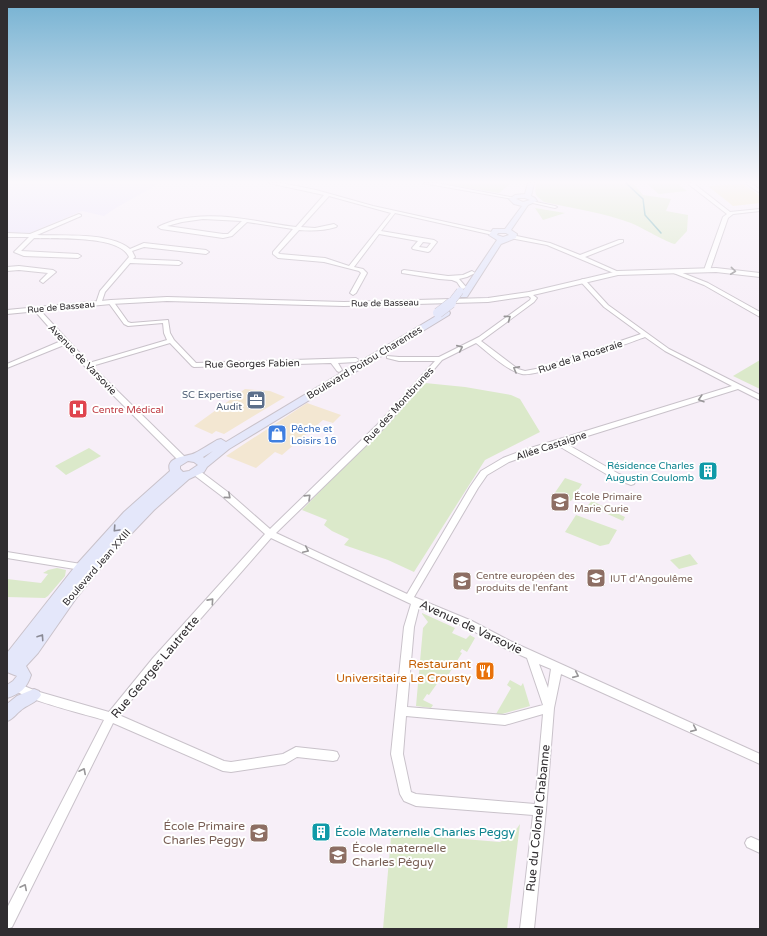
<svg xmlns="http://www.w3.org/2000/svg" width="767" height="936" font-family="'Varela Round',sans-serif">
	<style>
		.commercial { fill: #f3e7d2 }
		.industrial { fill: #ece4fa }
		.green { fill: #dbe9ca }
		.sand { fill: #f2e9c3 }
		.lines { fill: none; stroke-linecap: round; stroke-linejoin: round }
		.stream { stroke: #6baeb1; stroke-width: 1.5 }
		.minor-casing { stroke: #c9c2ca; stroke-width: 2 }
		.tertiary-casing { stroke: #c9c2ca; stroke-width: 2 }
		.secondary-casing { stroke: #c9c2ca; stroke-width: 2 }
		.minor { fill: #fff; fill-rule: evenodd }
		.tertiary { fill: #fff; fill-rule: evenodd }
		.secondary { fill: #e4e7fa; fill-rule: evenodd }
		.secondary-bridge-far1-casing { stroke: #c9c2ca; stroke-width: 8; stroke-linecap: butt }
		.secondary-bridge-casing { stroke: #c9c2ca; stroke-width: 11; stroke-linecap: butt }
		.secondary-bridge-far1 { stroke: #e4e7fa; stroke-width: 7 }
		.secondary-bridge { stroke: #e4e7fa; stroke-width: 10 }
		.oneway { stroke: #989698 }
		.oneway2 { stroke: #8a8a95 }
		.labels { text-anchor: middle; stroke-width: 4; stroke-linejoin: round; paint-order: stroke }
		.far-street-label { font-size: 9px; fill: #302d30; stroke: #fff }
		.street-label { font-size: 10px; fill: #302d30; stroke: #fff }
		.service-label { font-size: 10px; fill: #4e5e75; stroke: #fff; text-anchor: end }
		.health-label { font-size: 10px; fill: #be3a42; stroke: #fff; text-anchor: start }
		.shop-label { font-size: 10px; fill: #366cbe; stroke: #fff; text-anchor: start }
		.culture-label { font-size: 10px; fill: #0d838f; stroke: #fff; text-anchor: end }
		.education-label { font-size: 10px; fill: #785e54; stroke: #fff; text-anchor: start }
		.near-street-label { font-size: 12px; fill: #302d30; stroke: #fff }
		.near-food-label { font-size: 12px; fill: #c56008; stroke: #fff; text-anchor: end }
		.near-education-label { font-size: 12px; fill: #785e54; stroke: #fff; text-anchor: end }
		.near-culture-label { font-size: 12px; fill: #0d838f; stroke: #fff; text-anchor: start }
	</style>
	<rect width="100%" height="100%" fill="#f7eff8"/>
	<path class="commercial" d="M 245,389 L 270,391 L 285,397 L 224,434 L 216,431 L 212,434 L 194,426 Z
		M 307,403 L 341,415 L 333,423 L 323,420 L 282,455 L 275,452 L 256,468 L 226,456 Z"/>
	<path class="industrial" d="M 7,183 L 160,183 L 114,209 L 104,216 L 82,211 L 27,234 L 7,232 Z"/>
	<path class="green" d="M 439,183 L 511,183 L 499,193 Z
		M 537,183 L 633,183 L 643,195 L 671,199 L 666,211 L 688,215 L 687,231 L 675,244 C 670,244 639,226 631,223 C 604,213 572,208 544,202 C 536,196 533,194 537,183 Z
		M 646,183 L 677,183 L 687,191 L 659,194 Z
		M 535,208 L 565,213 L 543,220 Z
		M 760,360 L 760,389 L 733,376 Z
		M 425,383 L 465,387 L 511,395 L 520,399 L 540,432 L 485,460 L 414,572 L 388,560 L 344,545 L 349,539 L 332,531 L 324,525 L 327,520 L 302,510 Z
		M 89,448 L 101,456 L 66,475 L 55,466 Z
		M 565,478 L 582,484 L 571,501 L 554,494 Z
		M 592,501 L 625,517 L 623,521 L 588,505 Z
		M 576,515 L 617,530 L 609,544 L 600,546 L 565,532 Z
		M 690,554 L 698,564 L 679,569 L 670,560 Z
		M 57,568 L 66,570 L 65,576 L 48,596 L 45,598 L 7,597 L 7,579 L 41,583 L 48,574 L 43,573 L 48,570 Z
		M 422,613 L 455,628 L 452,633 L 466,639 L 470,635 L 475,638 L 467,652 L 462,649 L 460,652 L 462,653 L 445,680 L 441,678 L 429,695 L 427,694 L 423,700 L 433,705 L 431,708 L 416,706 L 423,628 L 428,622 L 422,614 Z
		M 510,680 L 521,686 L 523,683 L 530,706 L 502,714 L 496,714 L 511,688 L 507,685 Z
		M 520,824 L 507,929 L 383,929 L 391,837 L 399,837 L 403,834 L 500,842 C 509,838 515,832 520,824 Z"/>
	<path class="sand" d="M 743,184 L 760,196 L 760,203 L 733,206 L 708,186 Z"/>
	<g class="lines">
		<path class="stream" d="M 626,183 L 643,199 L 645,215 L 661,233"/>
		<defs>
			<path id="minor" d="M 269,183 L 281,183 L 316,190 L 373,206 L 496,233 L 493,235 L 395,213 L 381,231 L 434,240 L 437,242 L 430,251 L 428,252 L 413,249 L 412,248 L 418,241 L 379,234 L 354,267 L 363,269 L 367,273 L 356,293 L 353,295 L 350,293 L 361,273 L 359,271 L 324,262 L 278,258 L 273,254 L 273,252 L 293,229 L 247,222 L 232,236 L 223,238 L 161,229 L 158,227 C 163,224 170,222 176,220 C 216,210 256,222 296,227 L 324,195 ZM 329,196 L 391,213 L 349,266 L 325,258 L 280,254 L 278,253 L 299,230 C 311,231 323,231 336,227 L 337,226 L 334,224 L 315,228 L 301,227 ZM 203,219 L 242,221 L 228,234 L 223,234 L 167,226 L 182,222 ZM 423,242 L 431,243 L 427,248 L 419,247 Z
				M 423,183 L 436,183 L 515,198 L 513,199 Z
				M 687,183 L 693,183 L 730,212 L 760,209 L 760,211 L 733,214 L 728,218 L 710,270 L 707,272 L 704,270 L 723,217 L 727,214 Z
				M 745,183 L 751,183 L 760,190 L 760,193 Z
				M 531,201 L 555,206 L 557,207 L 555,208 L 533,203 L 531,203 Z
				M 79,214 L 81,215 L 81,216 L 37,235 C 63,236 110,232 130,249 L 144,243 L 206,250 L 209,252 L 206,254 L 144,247 L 132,251 L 135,257 L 133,259 L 179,261 L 182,263 L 179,265 L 130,263 L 105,292 L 101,304 L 97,304 L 96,303 L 100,291 L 129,257 C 120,235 57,239 34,238 L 21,251 L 78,254 L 81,256 L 78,258 L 24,256 L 14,252 L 29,237 L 7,237 L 7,233 L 30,234 Z
				M 512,235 L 550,243 L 580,255 L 619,240 L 623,240 L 623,242 L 585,257 L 621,273 L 616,274 L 547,245 L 510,238 L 509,237 Z
				M 19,266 L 53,270 L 56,272 L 43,283 L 40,281 L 48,273 L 19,270 L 7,271 L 7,267 Z
				M 404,270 L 448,276 L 463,275 L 472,271 L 475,273 L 467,277 L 459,279 L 466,287 L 463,289 L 461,288 L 457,282 L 452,280 L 439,279 L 402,273 L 402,271 Z
				M 671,270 L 675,270 L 708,283 L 760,312 L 760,317 L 704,285 L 671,272 Z
				M 583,279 L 585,280 L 608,305 L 669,349 L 760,395 L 760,400 L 738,389 L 565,443 L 619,474 L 634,480 L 635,482 L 634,484 L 631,485 L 613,478 L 557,445 L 509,462 L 487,475 L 478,488 L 414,597 L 472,621 L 510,641 L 760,754 L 760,764 L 561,674 L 554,708 L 546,810 L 534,929 L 520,929 L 533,815 L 416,806 L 404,801 L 400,794 L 391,754 L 404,627 L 411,604 L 271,538 L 161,664 L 119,715 L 224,761 L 231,762 L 283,754 L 296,747 L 333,751 L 337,752 L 339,756 L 337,760 L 333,761 L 297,757 L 285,764 L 231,772 L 223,771 L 113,723 L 12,927 L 7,929 L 7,908 L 104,720 C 88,715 17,698 12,687 L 13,684 L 17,683 L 36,691 L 109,712 L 153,658 L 265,534 L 223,497 L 194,475 L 193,473 L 194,471 L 200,471 L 229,493 L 270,529 L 379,423 L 435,361 L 399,361 L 387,358 L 387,356 L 399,357 L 439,357 L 479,337 L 530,300 L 531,298 L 526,294 L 529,292 L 537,298 L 534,302 L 481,341 L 518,369 L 525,371 L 541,368 L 641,334 L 604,307 L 581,282 L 581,280 ZM 645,337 L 665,351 L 732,386 L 524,450 L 503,458 L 481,471 L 470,487 L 407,594 L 276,533 L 385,427 L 442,360 L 476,343 C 489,353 506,370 522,374 C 536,378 626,344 645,337 ZM 419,607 L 466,627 L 502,647 L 527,658 L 543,705 L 505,715 L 407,707 L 414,627 ZM 539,664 L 551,669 L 548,688 ZM 543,714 L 535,804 L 416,794 L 411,792 L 403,754 L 406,716 L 505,725 Z
				M 111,300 L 113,301 L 128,322 L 131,323 L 168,320 L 170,333 L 174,340 L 196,363 L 356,358 L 359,360 L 356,362 L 338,363 L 342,370 L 339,372 L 337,371 L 331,363 L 194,367 L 192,366 L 170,343 L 92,366 L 185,457 L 186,459 L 182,461 L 179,461 L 105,387 L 64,345 L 7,368 L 7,364 L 61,341 L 34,310 L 34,308 L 38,308 L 89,363 L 167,340 L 164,333 L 163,323 L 128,326 L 124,324 L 108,302 Z
				M 7,552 L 81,564 L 84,565 L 86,567 L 84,569 L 81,570 L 7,558 Z
				M 751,837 L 760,841 L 760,853 L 747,847 L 745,843 L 747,839 Z"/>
			<path id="tertiary" d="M 716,268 L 760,273 L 760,277 L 716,272 L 618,275 L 529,296 L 488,302 L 344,306 L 167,301 L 111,304 L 7,314 L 7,310 L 111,300 L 167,297 L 344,302 L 488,298 L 529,292 L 618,271 Z"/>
			<path id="secondary" d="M 528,183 L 534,183 L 531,196 L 535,198 L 537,201 L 528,205 L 511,230 L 517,234 L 516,238 L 501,244 L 467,297 L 461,297 L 460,295 L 497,240 L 489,235 L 493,229 L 505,229 L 522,206 L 514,204 L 509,199 L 515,195 L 525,194 ZM 518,198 L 525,198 L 530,200 L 523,202 L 516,199 ZM 498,233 L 506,233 L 509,235 L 503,237 L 497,235 Z
				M 446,310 L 449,311 L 450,313 L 449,315 L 229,449 L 207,467 L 204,472 L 189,479 L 154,510 L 112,554 L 77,597 L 38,653 L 26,666 L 31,675 C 27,688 20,694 7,698 L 7,685 L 13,681 L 17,676 L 7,672 L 7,653 L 77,564 L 124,512 L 170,471 C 165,456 187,457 195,453 C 203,449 210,444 217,440 L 221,439 L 226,442 ZM 213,451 L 204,458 L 203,457 ZM 188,461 L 194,462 L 198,465 L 189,471 L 183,472 L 180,469 L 180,466 Z
				M 34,689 L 39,691 L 41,695 C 37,703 26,705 20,711 C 15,715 13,719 7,721 L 7,704 L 17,696 Z"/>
		</defs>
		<use href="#minor" class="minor-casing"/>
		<use href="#tertiary" class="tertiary-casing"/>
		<use href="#secondary" class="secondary-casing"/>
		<use href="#minor" class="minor"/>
		<use href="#tertiary" class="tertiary"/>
		<use href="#secondary" class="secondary"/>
		<defs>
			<path id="secondary-bridge-far1" d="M 450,304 L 460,291"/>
			<path id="secondary-bridge" d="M 438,313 L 451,303"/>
		</defs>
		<use href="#secondary-bridge-far1" class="secondary-bridge-far1-casing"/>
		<use href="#secondary-bridge" class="secondary-bridge-casing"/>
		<use href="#secondary-bridge-far1" class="secondary-bridge-far1"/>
		<use href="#secondary-bridge" class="secondary-bridge"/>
	</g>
	<defs><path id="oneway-chevron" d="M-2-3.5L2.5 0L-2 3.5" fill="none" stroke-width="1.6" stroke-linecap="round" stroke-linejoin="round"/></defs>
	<g class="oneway">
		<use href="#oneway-chevron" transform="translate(733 271) rotate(6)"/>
		<use href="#oneway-chevron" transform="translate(508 318) rotate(-37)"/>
		<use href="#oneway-chevron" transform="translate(460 348) rotate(-24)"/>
		<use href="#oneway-chevron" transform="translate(516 369) rotate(-151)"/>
		<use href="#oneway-chevron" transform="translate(701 399) rotate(163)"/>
		<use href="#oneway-chevron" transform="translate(228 496) rotate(41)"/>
		<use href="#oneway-chevron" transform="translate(308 497) rotate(-44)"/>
		<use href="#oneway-chevron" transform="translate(306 550) rotate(25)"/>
		<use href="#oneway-chevron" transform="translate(211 601) rotate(-48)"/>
		<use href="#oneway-chevron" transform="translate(576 675) rotate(24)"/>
		<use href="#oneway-chevron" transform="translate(694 729) rotate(24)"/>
		<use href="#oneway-chevron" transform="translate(83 771) rotate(-63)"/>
		<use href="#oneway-chevron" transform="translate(24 887) rotate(-63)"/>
	</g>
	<g class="oneway2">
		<use href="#oneway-chevron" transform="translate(116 529) rotate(133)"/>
		<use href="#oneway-chevron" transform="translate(41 637) rotate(-56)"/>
	</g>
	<linearGradient id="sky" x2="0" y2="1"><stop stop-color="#76b2d2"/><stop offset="0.58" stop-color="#fbf8fc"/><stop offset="1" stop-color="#fbf8fc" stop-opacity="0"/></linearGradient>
	<rect width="767" height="314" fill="url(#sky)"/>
	<defs>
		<symbol id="office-square" viewBox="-11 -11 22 22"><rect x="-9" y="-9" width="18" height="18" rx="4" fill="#5c6f8a" stroke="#fff"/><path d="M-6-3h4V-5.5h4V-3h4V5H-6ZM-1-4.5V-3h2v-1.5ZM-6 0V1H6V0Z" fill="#fff"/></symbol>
		<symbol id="hospital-square" viewBox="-11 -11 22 22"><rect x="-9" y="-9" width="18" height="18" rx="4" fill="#e0444e" stroke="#fff"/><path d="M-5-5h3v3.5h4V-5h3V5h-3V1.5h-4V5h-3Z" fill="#fff"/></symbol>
		<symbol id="shop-square" viewBox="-11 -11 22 22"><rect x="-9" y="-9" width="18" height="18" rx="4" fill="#3f7fe0" stroke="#fff"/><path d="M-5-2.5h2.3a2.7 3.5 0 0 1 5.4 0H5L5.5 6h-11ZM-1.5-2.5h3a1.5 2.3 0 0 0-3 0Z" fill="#fff"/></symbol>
		<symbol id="building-square" viewBox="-11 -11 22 22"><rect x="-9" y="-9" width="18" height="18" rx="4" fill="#0f9aa8" stroke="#fff"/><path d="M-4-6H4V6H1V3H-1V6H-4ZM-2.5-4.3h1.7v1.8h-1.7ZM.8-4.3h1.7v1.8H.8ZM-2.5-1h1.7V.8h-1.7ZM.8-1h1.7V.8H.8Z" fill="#fff"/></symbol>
		<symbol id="school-square" viewBox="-11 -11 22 22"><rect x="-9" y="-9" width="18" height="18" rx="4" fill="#8d6e63" stroke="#fff"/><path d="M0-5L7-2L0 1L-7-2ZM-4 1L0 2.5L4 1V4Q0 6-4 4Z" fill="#fff"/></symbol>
		<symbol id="university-square" viewBox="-11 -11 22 22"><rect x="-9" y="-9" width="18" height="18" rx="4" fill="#8d6e63" stroke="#fff"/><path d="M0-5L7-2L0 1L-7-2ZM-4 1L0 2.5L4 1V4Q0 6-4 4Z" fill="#fff"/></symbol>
		<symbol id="restaurant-square" viewBox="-11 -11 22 22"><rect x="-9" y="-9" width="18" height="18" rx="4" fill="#e8710a" stroke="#fff"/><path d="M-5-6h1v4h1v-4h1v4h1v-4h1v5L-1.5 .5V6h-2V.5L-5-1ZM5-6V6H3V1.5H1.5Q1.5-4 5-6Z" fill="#fff"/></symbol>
	</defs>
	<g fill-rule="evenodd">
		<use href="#office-square" x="245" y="389" width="22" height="22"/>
		<use href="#hospital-square" x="67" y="398" width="22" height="22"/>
		<use href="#shop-square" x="266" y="423" width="22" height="22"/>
		<use href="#building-square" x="697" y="460" width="22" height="22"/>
		<use href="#school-square" x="549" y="491" width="22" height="22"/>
		<use href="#university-square" x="585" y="567" width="22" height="22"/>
		<use href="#university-square" x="451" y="570" width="22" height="22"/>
		<use href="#restaurant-square" x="474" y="660" width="22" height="22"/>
		<use href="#building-square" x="310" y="821" width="22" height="22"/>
		<use href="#school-square" x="248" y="822" width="22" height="22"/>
		<use href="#school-square" x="327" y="844" width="22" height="22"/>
	</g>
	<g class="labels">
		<g class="far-street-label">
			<text transform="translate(385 303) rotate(-1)" y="3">Rue de Basseau</text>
			<text transform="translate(61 307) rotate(-5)" y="3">Rue de Basseau</text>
		</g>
		<g class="street-label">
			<text transform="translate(580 356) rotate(-18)" y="4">Rue de la Roseraie</text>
			<text transform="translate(83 359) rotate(46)" y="4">Avenue de Varsovie</text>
			<text transform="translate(364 362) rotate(-31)" y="4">Boulevard Poitou Charentes</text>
			<text transform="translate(252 363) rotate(-1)" y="4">Rue Georges Fabien</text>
			<text transform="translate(398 405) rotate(-48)" y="4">Rue des Montbrunes</text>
			<text transform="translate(551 445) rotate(-18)" y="4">Allée Castaigne</text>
			<text transform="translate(96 567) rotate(-49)" y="4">Boulevard Jean XXIII</text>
		</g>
		<g class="service-label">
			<text x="242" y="398">SC Expertise<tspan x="242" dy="12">Audit</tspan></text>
		</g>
		<g class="health-label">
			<text x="92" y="413">Centre Médical</text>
		</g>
		<g class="shop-label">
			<text x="291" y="432">Pêche et<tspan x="291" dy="12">Loisirs 16</tspan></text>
		</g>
		<g class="culture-label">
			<text x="694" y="469">Résidence Charles<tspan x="694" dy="12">Augustin Coulomb</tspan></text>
		</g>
		<g class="education-label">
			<text x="574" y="500">École Primaire<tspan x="574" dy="12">Marie Curie</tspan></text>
			<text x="476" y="579">Centre européen des<tspan x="476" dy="12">produits de l'enfant</tspan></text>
			<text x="610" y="582">IUT d'Angoulême</text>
		</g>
		<g class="near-street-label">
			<text transform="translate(471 627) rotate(25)" y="4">Avenue de Varsovie</text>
			<text transform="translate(155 667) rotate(-50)" y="4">Rue Georges Lautrette</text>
			<text transform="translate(538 818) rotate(-84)" y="4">Rue du Colonel Chabanne</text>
		</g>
		<g class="near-food-label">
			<text x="471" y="668">Restaurant<tspan x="471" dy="14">Universitaire Le Crousty</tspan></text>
		</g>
		<g class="near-education-label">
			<text x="245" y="830">École Primaire<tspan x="245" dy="14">Charles Peggy</tspan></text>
			<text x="352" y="852" text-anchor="start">École maternelle<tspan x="352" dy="14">Charles Péguy</tspan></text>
		</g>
		<g class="near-culture-label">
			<text x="335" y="836">École Maternelle Charles Peggy</text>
		</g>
	</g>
	<rect width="767" height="936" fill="none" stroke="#302d30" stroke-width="16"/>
</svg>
